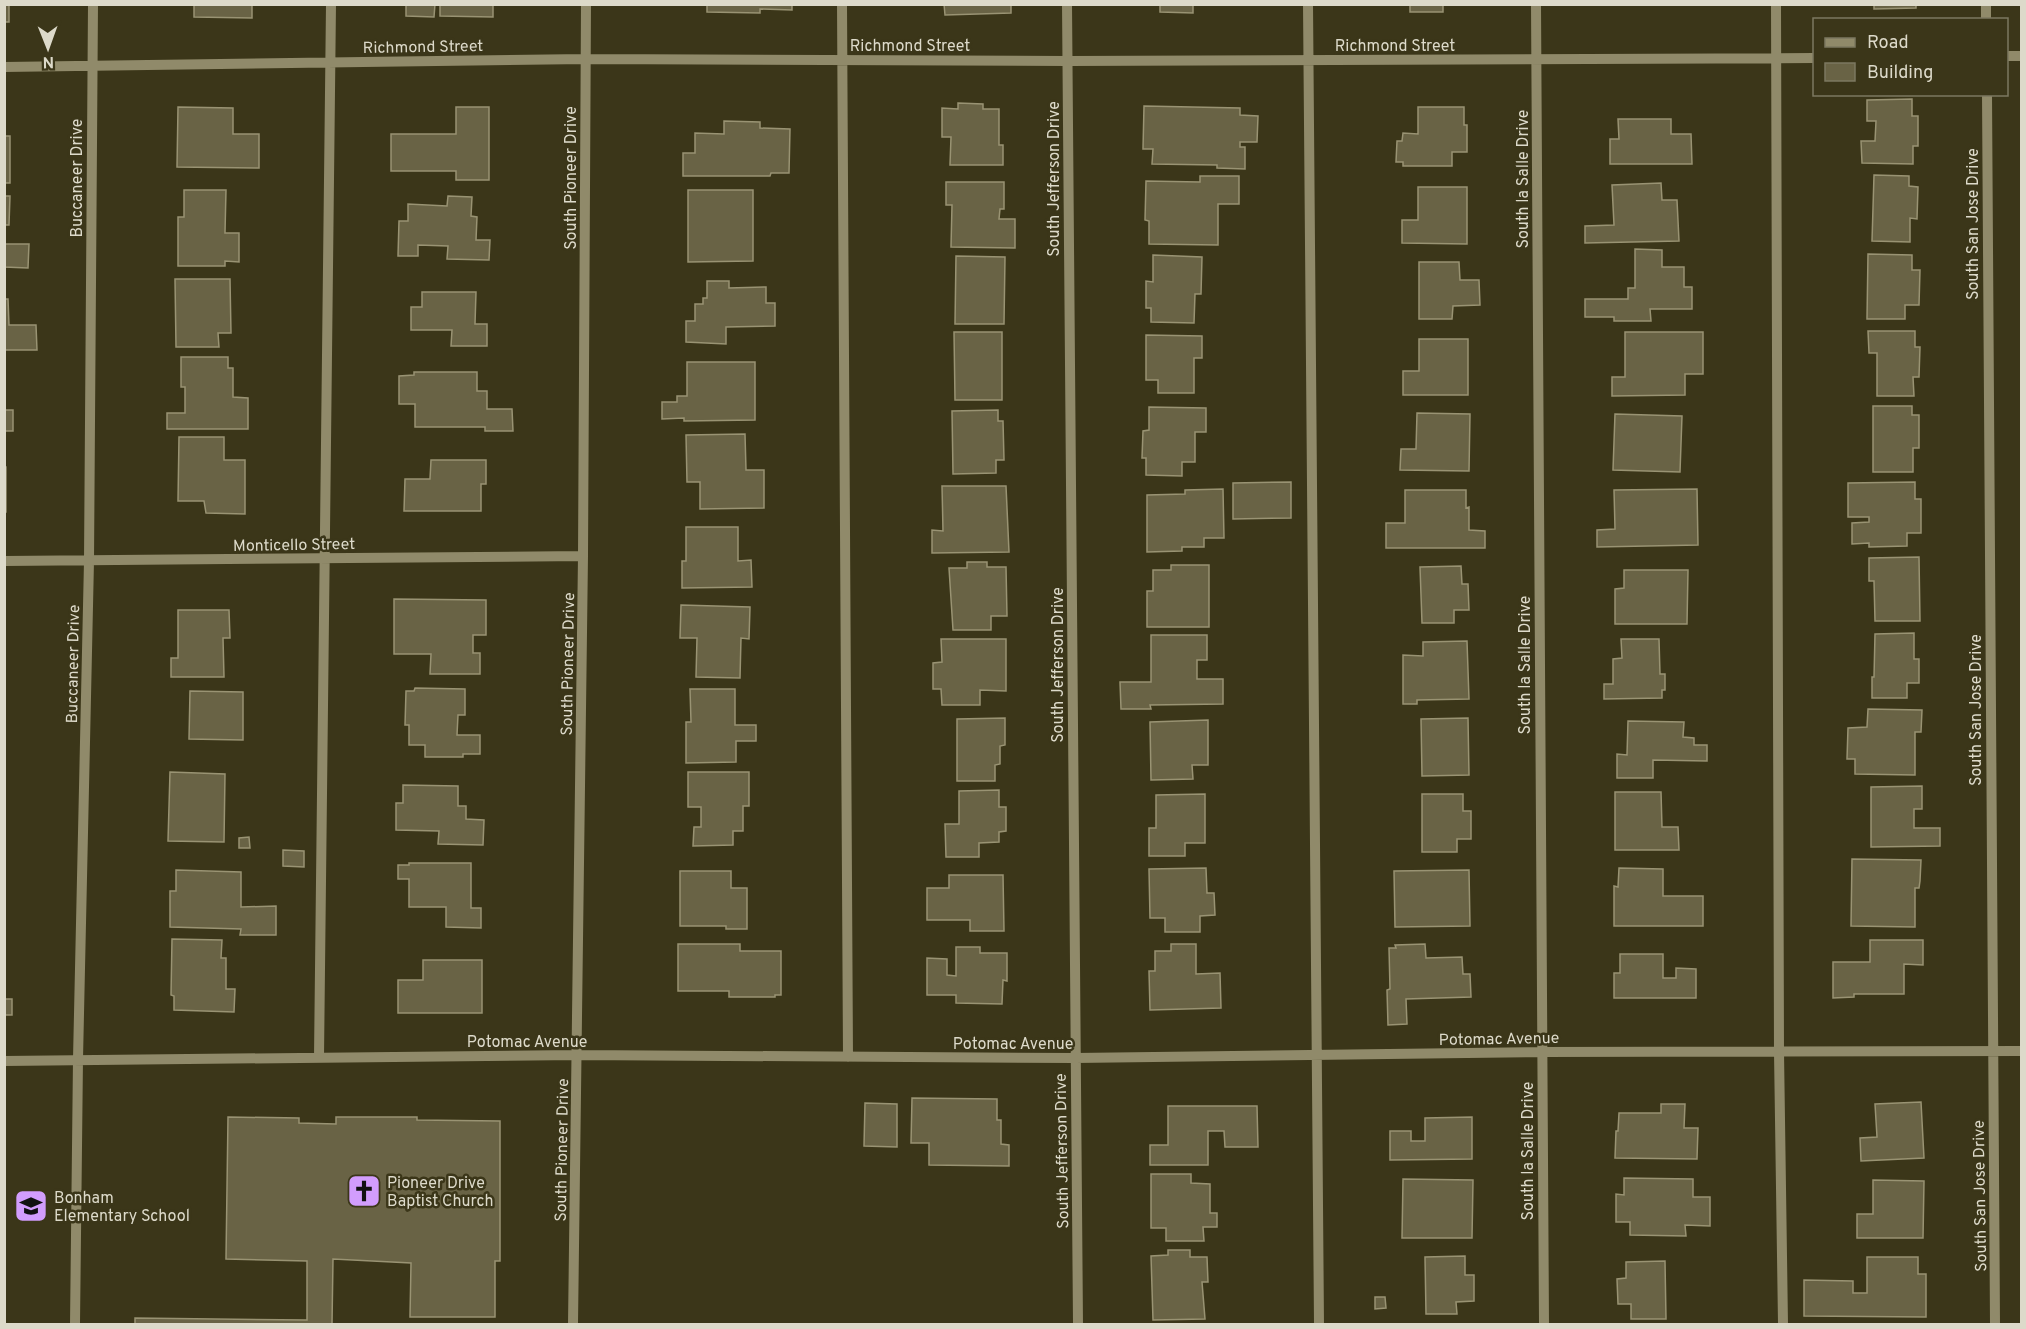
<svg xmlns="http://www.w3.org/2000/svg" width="2026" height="1329" font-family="Overpass,sans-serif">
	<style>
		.building { fill: #696345; stroke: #999373; stroke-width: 1.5 }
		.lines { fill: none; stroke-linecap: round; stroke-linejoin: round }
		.minor { stroke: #908a6a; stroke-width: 10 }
		.labels { text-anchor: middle; stroke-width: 5; stroke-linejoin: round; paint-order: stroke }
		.street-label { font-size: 16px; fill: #dddaca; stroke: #3b3619 }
		.poi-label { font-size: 16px; fill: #dddaca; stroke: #3b3619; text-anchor: start }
	</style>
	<rect width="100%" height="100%" fill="#3b3619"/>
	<path class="building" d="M 4,4 L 9,4 L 9,22 L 4,22 Z
		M 194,4 L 252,4 L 252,18 L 194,17 Z
		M 406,4 L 435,4 L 434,17 L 406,16 Z
		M 440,4 L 493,4 L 493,17 L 440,16 Z
		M 707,4 L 792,4 L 792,10 L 760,9 L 760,13 L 707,12 Z
		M 944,4 L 1011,4 L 1011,13 L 945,15 Z
		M 1160,4 L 1193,4 L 1193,13 L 1160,12 Z
		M 1410,4 L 1443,4 L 1443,12 L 1410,12 Z
		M 1874,4 L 1916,4 L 1916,8 L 1874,9 Z
		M 1912,99 L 1912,116 L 1918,116 L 1918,146 L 1913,146 L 1913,164 L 1862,163 L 1861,141 L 1875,141 L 1876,121 L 1867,121 L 1867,100 Z
		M 958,103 L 983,104 L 983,109 L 999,109 L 999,145 L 1003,145 L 1003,165 L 950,165 L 951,137 L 942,137 L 942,108 L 958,109 Z
		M 1144,106 L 1240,108 L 1240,115 L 1258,116 L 1257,142 L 1240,142 L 1240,147 L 1245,147 L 1245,169 L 1217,168 L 1217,165 L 1152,164 L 1153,149 L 1143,149 Z
		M 178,107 L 233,108 L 233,134 L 259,134 L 259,168 L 177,167 Z
		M 456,107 L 489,107 L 489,180 L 456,180 L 456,171 L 391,171 L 391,134 L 456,134 Z
		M 1418,107 L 1464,107 L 1464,125 L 1467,125 L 1467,152 L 1452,152 L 1452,166 L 1403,166 L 1403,162 L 1396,162 L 1397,141 L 1402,141 L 1403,133 L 1418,134 Z
		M 1618,119 L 1671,119 L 1671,134 L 1691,134 L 1692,164 L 1610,164 L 1610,139 L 1619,139 Z
		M 724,121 L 760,122 L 760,128 L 790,129 L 789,173 L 771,173 L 770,176 L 683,176 L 683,153 L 695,153 L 695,133 L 724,134 Z
		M 4,136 L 10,136 L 10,183 L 4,183 Z
		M 1874,175 L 1909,176 L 1909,186 L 1918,187 L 1917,219 L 1910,218 L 1910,242 L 1872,241 Z
		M 1200,176 L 1239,176 L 1239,204 L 1218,204 L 1218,245 L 1149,244 L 1149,221 L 1145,220 L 1146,181 L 1200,182 Z
		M 946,182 L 1004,182 L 1004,209 L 1000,209 L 999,219 L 1015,219 L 1015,248 L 951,247 L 952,205 L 946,205 Z
		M 1661,183 L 1662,200 L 1677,200 L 1679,241 L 1585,243 L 1585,226 L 1614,225 L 1612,185 Z
		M 1418,187 L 1467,187 L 1467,244 L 1402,243 L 1402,220 L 1418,220 Z
		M 184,190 L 226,190 L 225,233 L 239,233 L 239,262 L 225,261 L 225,266 L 178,266 L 178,217 L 184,217 Z
		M 688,190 L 753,190 L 753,261 L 688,262 Z
		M 4,196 L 10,196 L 9,225 L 4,225 Z
		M 448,196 L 472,197 L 471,216 L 477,217 L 476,240 L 490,240 L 489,260 L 447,259 L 448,246 L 418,245 L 418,256 L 398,256 L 399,221 L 408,221 L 408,204 L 447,206 Z
		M 4,244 L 29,244 L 28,268 L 4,267 Z
		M 1635,249 L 1662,250 L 1662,267 L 1684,267 L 1684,287 L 1692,287 L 1692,309 L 1650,309 L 1651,321 L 1614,321 L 1614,317 L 1585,317 L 1585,299 L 1628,299 L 1628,288 L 1635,288 Z
		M 1868,254 L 1912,255 L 1912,270 L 1920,270 L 1919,305 L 1905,305 L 1905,319 L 1867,319 Z
		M 1153,255 L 1202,257 L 1201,294 L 1195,294 L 1194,323 L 1151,322 L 1151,308 L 1146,308 L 1146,281 L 1153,282 Z
		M 956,256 L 1005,257 L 1004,324 L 955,324 Z
		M 1419,262 L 1459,262 L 1460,280 L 1479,280 L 1480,305 L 1453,306 L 1452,319 L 1419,319 Z
		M 175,279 L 230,279 L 231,333 L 218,333 L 219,347 L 176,347 Z
		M 707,281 L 729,281 L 729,288 L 766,287 L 766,303 L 775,303 L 775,326 L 726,327 L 726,344 L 686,342 L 686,321 L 695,321 L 695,304 L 703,304 L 703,298 L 707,298 Z
		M 422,292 L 476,292 L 475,324 L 487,324 L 487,346 L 451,346 L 452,330 L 411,330 L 411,307 L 422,307 Z
		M 4,299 L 8,299 L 9,325 L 36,325 L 37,350 L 4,350 Z
		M 1868,331 L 1915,331 L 1915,347 L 1920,347 L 1919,377 L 1913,377 L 1914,396 L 1877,396 L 1877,353 L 1869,353 Z
		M 954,332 L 1002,332 L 1002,400 L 955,400 Z
		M 1625,332 L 1703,332 L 1703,374 L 1685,374 L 1685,395 L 1612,396 L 1612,377 L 1625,377 Z
		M 1146,335 L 1202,336 L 1202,358 L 1194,358 L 1194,393 L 1158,393 L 1158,380 L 1146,380 Z
		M 1419,339 L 1468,339 L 1468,395 L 1403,395 L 1403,371 L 1419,371 Z
		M 181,357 L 228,357 L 228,368 L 233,368 L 233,397 L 248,398 L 248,429 L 167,429 L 167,413 L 185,413 L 185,387 L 181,387 Z
		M 687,362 L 755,362 L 755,420 L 684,421 L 684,418 L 662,419 L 662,402 L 677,402 L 677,396 L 687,396 Z
		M 414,372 L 477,372 L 477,391 L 487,391 L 487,409 L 512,409 L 513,431 L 485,431 L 485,427 L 415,427 L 415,404 L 399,404 L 399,376 L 414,375 Z
		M 4,378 L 5,410 L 13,410 L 13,431 L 4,431 Z
		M 1873,406 L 1912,406 L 1912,415 L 1919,415 L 1919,448 L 1913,448 L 1913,472 L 1873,472 Z
		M 1149,407 L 1206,408 L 1206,432 L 1195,432 L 1195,462 L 1182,462 L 1182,476 L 1146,475 L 1146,458 L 1142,458 L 1143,431 L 1149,430 Z
		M 998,410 L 998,421 L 1003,421 L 1004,460 L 996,460 L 996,473 L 953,474 L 952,411 Z
		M 1417,413 L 1470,414 L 1469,471 L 1400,470 L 1401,449 L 1416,449 Z
		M 1615,414 L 1682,416 L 1680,472 L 1613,470 Z
		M 745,434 L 746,470 L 764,470 L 764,508 L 700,509 L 700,482 L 687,482 L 686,435 Z
		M 179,437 L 224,437 L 224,460 L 245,460 L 245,514 L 206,513 L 204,501 L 178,501 Z
		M 431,460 L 486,460 L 486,484 L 481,484 L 481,511 L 404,511 L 405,479 L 430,479 Z
		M 4,467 L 6,467 L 6,512 L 4,512 Z
		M 1291,482 L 1291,518 L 1233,519 L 1233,483 Z
		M 1915,482 L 1915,499 L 1921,499 L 1921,533 L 1907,533 L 1907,546 L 1869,547 L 1869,543 L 1852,544 L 1852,523 L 1869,522 L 1869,517 L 1848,517 L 1848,483 Z
		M 942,486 L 1006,486 L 1009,552 L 932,553 L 932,530 L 943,531 Z
		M 1223,489 L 1224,538 L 1204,538 L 1204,547 L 1182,547 L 1182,551 L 1147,552 L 1147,495 L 1185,494 L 1185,490 Z
		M 1697,489 L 1698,545 L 1597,547 L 1597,530 L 1615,529 L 1614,490 Z
		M 1405,490 L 1466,490 L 1466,508 L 1469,507 L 1469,530 L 1485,531 L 1485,548 L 1386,548 L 1386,523 L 1405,523 Z
		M 686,527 L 738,527 L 738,561 L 751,560 L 752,587 L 682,588 L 682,561 L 686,561 Z
		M 1919,557 L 1920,621 L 1875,621 L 1874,581 L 1869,581 L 1869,558 Z
		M 967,562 L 987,562 L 987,567 L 1006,567 L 1007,616 L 991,616 L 991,630 L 953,630 L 949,568 L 967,568 Z
		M 1171,565 L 1209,565 L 1209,627 L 1147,627 L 1147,591 L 1153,591 L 1153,570 L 1171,570 Z
		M 1461,566 L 1462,584 L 1468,584 L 1469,610 L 1454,610 L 1454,623 L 1422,623 L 1420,567 Z
		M 1624,570 L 1688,570 L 1687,624 L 1615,624 L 1615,589 L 1624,588 Z
		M 394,599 L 486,600 L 486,635 L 473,635 L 473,653 L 480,653 L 480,674 L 430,674 L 431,654 L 394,654 Z
		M 681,605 L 750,607 L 749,639 L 741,638 L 740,678 L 696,677 L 697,638 L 680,638 Z
		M 178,610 L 229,610 L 230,638 L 223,638 L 224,677 L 171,677 L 171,658 L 178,658 Z
		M 1914,633 L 1914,659 L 1919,659 L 1919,683 L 1907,683 L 1907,698 L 1872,698 L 1872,677 L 1874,677 L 1875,634 Z
		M 1151,635 L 1207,635 L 1207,660 L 1197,660 L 1197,679 L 1223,679 L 1223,704 L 1150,705 L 1151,709 L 1121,709 L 1120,682 L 1151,682 Z
		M 941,639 L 1006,639 L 1006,691 L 980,690 L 980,705 L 942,705 L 941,689 L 933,689 L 933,663 L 942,662 Z
		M 1621,639 L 1659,639 L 1660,674 L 1665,674 L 1665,690 L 1662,690 L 1662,698 L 1604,699 L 1604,684 L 1613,684 L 1613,659 L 1622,658 Z
		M 1467,641 L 1469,699 L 1417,700 L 1417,704 L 1403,704 L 1403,655 L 1423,656 L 1423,642 Z
		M 415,688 L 465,689 L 465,715 L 458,715 L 457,735 L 480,735 L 480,754 L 463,754 L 463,757 L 425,757 L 425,745 L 409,745 L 409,725 L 405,725 L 406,691 L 414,691 Z
		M 690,689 L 735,689 L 735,725 L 756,725 L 756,741 L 736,741 L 736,762 L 686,763 L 686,722 L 691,722 Z
		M 190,691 L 243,692 L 243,740 L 189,739 Z
		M 1868,709 L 1922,710 L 1921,732 L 1915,732 L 1915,775 L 1855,774 L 1855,759 L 1847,759 L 1848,728 L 1867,727 Z
		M 1005,718 L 1005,745 L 1000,746 L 1000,764 L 995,765 L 995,781 L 957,781 L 957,719 Z
		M 1468,718 L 1469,775 L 1422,776 L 1421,719 Z
		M 1208,720 L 1208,765 L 1192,765 L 1193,779 L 1151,780 L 1150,722 Z
		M 1628,721 L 1684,722 L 1683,737 L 1694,738 L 1694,745 L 1707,745 L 1707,761 L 1653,760 L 1653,778 L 1617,778 L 1617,754 L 1627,755 Z
		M 170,772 L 225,774 L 224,842 L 168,841 Z
		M 688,772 L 749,772 L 749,806 L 743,806 L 743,831 L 733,831 L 733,845 L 693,846 L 694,827 L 701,827 L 701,807 L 688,807 Z
		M 403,785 L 458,786 L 458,806 L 466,806 L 466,819 L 484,820 L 483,845 L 438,844 L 439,831 L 396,830 L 396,803 L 403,803 Z
		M 1922,786 L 1922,809 L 1914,809 L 1914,828 L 1940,828 L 1940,846 L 1871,847 L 1871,787 Z
		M 999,790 L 999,807 L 1006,807 L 1006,831 L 999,832 L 999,842 L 979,843 L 979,857 L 946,857 L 945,824 L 959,824 L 959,791 Z
		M 1615,792 L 1661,792 L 1662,827 L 1678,827 L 1679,850 L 1615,850 Z
		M 1205,794 L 1205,843 L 1185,843 L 1185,856 L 1149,856 L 1149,828 L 1156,828 L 1156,795 Z
		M 1422,794 L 1463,794 L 1463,811 L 1471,811 L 1471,839 L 1457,839 L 1457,852 L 1422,852 Z
		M 249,837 L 250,848 L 239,848 L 239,838 Z
		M 283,850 L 304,851 L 304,867 L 283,866 Z
		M 1852,859 L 1921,860 L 1920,881 L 1919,888 L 1915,888 L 1915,927 L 1851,926 Z
		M 409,863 L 471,863 L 471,908 L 481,908 L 481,928 L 446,927 L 446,907 L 409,907 L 409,879 L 398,879 L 398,865 L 409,865 Z
		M 1206,868 L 1207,893 L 1214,893 L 1215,915 L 1200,916 L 1200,932 L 1165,932 L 1165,918 L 1150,918 L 1149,869 Z
		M 1619,868 L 1663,869 L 1663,896 L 1703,896 L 1703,926 L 1614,926 L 1614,886 L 1618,887 Z
		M 176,870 L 241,872 L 241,907 L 276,906 L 276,935 L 240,935 L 241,929 L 170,927 L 170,891 L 176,891 Z
		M 1469,870 L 1470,926 L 1395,927 L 1394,871 Z
		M 680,871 L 731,871 L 731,888 L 747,888 L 747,929 L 726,929 L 726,926 L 680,926 Z
		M 949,875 L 1003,875 L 1004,931 L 970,931 L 970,920 L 927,920 L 927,888 L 949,888 Z
		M 172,939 L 222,940 L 221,958 L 226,958 L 226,989 L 235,989 L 234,1012 L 174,1010 L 174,996 L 171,995 Z
		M 1870,940 L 1923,940 L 1923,965 L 1904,964 L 1904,994 L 1854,994 L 1854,997 L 1833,998 L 1833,962 L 1870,962 Z
		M 678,944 L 740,944 L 740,951 L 781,951 L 781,995 L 775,995 L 775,997 L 729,997 L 729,991 L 678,991 Z
		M 1171,944 L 1196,944 L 1196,974 L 1220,973 L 1221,1008 L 1150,1010 L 1149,971 L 1155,971 L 1155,951 L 1171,951 Z
		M 1425,944 L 1426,958 L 1462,957 L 1463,974 L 1470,974 L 1471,997 L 1406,999 L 1407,1024 L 1388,1025 L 1387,990 L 1390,989 L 1389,948 L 1396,948 L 1395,945 Z
		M 956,947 L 980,947 L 980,953 L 1007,953 L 1007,981 L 1003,980 L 1002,1004 L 956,1003 L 956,995 L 927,995 L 927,958 L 947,959 L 947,975 L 956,976 Z
		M 1620,954 L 1663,954 L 1663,978 L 1676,978 L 1676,968 L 1696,969 L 1696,998 L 1614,998 L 1614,973 L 1620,973 Z
		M 423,960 L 482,960 L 482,1013 L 398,1013 L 398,980 L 423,980 Z
		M 4,983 L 5,999 L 12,999 L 12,1015 L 4,1015 Z
		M 912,1098 L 997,1099 L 997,1120 L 1001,1120 L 1001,1144 L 1009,1145 L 1009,1166 L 929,1165 L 929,1143 L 911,1143 Z
		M 1921,1102 L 1924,1158 L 1861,1161 L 1860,1138 L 1877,1137 L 1875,1104 Z
		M 865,1103 L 897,1104 L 897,1147 L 864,1146 Z
		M 1661,1104 L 1685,1104 L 1684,1128 L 1698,1128 L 1697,1159 L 1615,1158 L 1616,1131 L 1618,1131 L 1619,1113 L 1661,1113 Z
		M 1168,1106 L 1257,1106 L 1258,1147 L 1225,1147 L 1224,1131 L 1208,1131 L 1208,1165 L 1150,1165 L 1150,1145 L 1168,1145 Z
		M 228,1117 L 299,1118 L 299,1123 L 336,1124 L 336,1117 L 417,1117 L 417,1120 L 500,1121 L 500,1261 L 495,1261 L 495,1317 L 410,1317 L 411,1263 L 333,1259 L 332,1324 L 135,1324 L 135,1318 L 307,1320 L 307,1261 L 226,1259 Z
		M 1472,1117 L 1472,1159 L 1390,1160 L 1390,1131 L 1411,1131 L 1411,1141 L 1425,1141 L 1425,1118 Z
		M 1151,1174 L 1191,1174 L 1191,1183 L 1210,1184 L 1210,1213 L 1217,1213 L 1217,1227 L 1203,1227 L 1204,1241 L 1166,1241 L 1166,1228 L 1151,1228 Z
		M 1624,1178 L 1693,1179 L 1693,1197 L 1710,1197 L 1710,1226 L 1685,1225 L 1686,1236 L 1630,1235 L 1630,1222 L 1616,1222 L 1616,1194 L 1624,1195 Z
		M 1403,1179 L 1473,1180 L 1472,1238 L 1402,1238 Z
		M 1873,1180 L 1924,1181 L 1923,1238 L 1857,1238 L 1857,1214 L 1873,1214 Z
		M 1168,1250 L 1190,1250 L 1190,1257 L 1207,1257 L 1208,1282 L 1202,1282 L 1205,1319 L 1153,1320 L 1151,1256 L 1168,1255 Z
		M 1465,1256 L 1465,1275 L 1474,1275 L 1474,1301 L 1456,1302 L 1457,1314 L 1426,1314 L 1425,1257 Z
		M 1867,1257 L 1918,1257 L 1918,1274 L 1926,1274 L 1926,1317 L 1804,1316 L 1804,1280 L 1853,1281 L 1853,1293 L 1867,1293 Z
		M 1665,1261 L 1666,1319 L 1631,1319 L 1631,1304 L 1618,1304 L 1617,1279 L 1626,1278 L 1626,1262 Z
		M 1375,1297 L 1385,1297 L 1386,1308 L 1375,1309 Z"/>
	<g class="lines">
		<path class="minor" d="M 842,4 L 848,1057
			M 1067,4 L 1078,1324
			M 1308,4 L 1319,1324
			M 1536,4 L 1544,1324
			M 1776,4 L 1779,1052 L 1783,1324
			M 1986,4 L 1986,20
			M 2006,56 L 2022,56
			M 4,67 L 586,59 L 1068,61 L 1814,58
			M 1987,94 L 1995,1324
			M 4,561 L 583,556
			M 319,1057 L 331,4
			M 4,1061 L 577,1055 L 1075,1058 L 1541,1052 L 2022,1051
			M 75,1324 L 78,1059 L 89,561 L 93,4
			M 573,1324 L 583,556 L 586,4"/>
	</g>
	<defs>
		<symbol id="church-square" viewBox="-11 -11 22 22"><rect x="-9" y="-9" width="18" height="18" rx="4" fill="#d29dfd" stroke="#3b3619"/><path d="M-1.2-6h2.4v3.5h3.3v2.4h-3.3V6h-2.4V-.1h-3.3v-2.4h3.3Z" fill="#111"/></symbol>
		<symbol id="school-square" viewBox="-11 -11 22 22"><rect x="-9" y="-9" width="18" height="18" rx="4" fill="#d29dfd" stroke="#3b3619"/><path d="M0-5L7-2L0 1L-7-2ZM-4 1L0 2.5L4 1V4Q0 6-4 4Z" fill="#111"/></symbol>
	</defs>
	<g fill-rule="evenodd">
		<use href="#church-square" x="345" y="1172" width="38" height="38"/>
		<use href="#school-square" x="12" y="1187" width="38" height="38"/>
	</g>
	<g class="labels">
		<g class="street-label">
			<text x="910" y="51">Richmond Street</text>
			<text x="1395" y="51">Richmond Street</text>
			<text transform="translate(423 46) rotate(-1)" y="6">Richmond Street</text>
			<text transform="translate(76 178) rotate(-90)" y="6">Buccaneer Drive</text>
			<text transform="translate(570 178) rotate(-90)" y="6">South Pioneer Drive</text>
			<text transform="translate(1053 179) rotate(-90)" y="6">South Jefferson Drive</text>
			<text transform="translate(1522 179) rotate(-90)" y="6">South la Salle Drive</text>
			<text transform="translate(1972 224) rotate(-90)" y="6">South San Jose Drive</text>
			<text transform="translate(294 544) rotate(-1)" y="6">Monticello Street</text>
			<text transform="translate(72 664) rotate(-89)" y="6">Buccaneer Drive</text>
			<text transform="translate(567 664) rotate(-89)" y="6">South Pioneer Drive</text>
			<text transform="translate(1057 665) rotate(-90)" y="6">South Jefferson Drive</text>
			<text transform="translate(1524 665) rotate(-90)" y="6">South la Salle Drive</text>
			<text transform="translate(1975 710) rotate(-90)" y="6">South San Jose Drive</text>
			<text transform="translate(1499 1038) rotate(-1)" y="6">Potomac Avenue</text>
			<text x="527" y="1047">Potomac Avenue</text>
			<text x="1013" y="1049">Potomac Avenue</text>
			<text transform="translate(561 1150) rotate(-89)" y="6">South Pioneer Drive</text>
			<text transform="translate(1061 1151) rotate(-91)" y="6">South Jefferson Drive</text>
			<text transform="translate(1527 1151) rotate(-90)" y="6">South la Salle Drive</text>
			<text transform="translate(1979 1196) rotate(-91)" y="6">South San Jose Drive</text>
		</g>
		<g class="poi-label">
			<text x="387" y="1188">Pioneer Drive<tspan x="387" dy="18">Baptist Church</tspan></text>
			<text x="54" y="1203">Bonham<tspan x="54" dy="18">Elementary School</tspan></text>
		</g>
	</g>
	<rect width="2026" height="1329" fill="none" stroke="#dddaca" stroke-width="12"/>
	<rect x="1813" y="18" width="195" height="78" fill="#3b3619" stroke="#7c7860" stroke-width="1.5"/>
	<rect x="1825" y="38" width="30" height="9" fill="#908a6a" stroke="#7c7860" stroke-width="1.5"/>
	<text x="1867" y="48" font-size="18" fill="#dddaca">Road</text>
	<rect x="1825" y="63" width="30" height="18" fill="#696345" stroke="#7c7860" stroke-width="1.5"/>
	<text x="1867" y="78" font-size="18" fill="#dddaca">Building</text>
	<g transform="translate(48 48) rotate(179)" stroke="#3b3619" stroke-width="4.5" paint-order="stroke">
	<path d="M0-4.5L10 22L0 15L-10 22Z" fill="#dddaca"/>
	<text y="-9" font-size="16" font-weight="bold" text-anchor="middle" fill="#dddaca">N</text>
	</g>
</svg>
